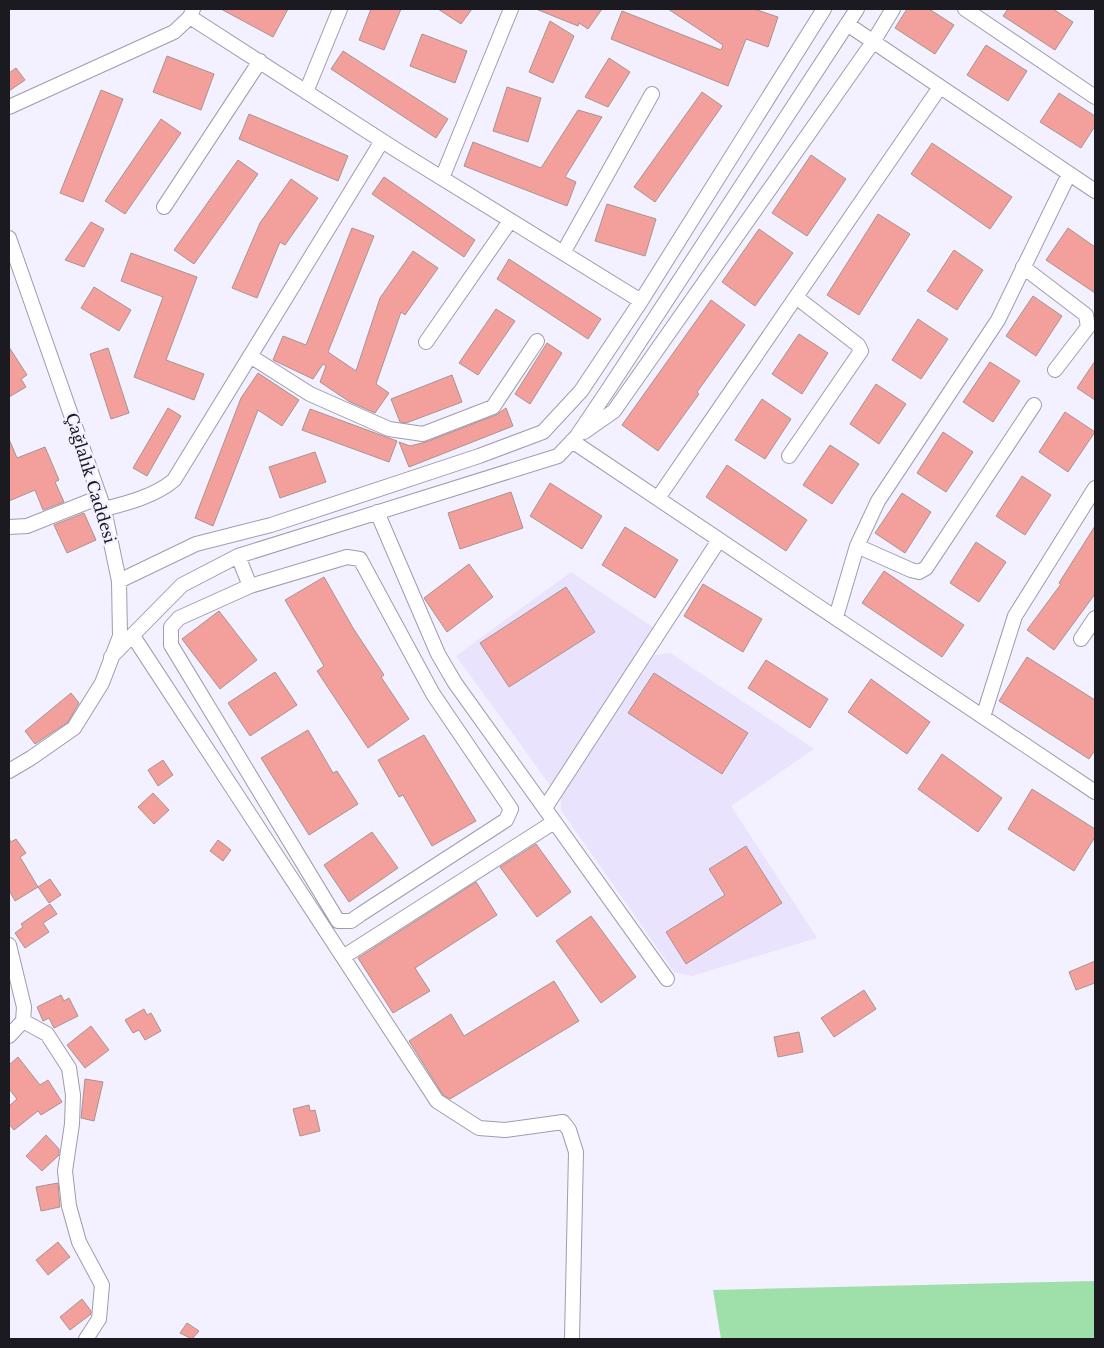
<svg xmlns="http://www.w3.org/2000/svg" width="1104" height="1348" font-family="'Libre Baskerville',serif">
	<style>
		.built { fill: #e9e3fd }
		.green { fill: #9edfaa }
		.building { fill: #f3a09d; stroke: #a89391 }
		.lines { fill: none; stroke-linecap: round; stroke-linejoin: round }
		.street-casing { stroke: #a09cad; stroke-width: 16 }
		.street { stroke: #fff; stroke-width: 14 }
		.labels { text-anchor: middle; stroke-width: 5; stroke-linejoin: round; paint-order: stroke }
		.street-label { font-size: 16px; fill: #1b1a20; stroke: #f3f0ff }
	</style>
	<rect width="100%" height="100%" fill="#f3f0ff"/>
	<path class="built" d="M 571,572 L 654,628 L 550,785 L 456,656 Z
		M 670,653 L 814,749 L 731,806 L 817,938 L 692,976 L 674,972 L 561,810 L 561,797 L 655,655 Z"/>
	<path class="green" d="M 1095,1281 L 1095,1339 L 721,1339 L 713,1290 Z"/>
	<path class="building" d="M 221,9 L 288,9 L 273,37 Z
		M 371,9 L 401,9 L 384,50 L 359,40 Z
		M 438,9 L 472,9 L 461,24 Z
		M 536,9 L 602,9 L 588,29 L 579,23 L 578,26 Z
		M 668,9 L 754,9 L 778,17 L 768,47 L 746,39 L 728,86 L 611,39 L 622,11 L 721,50 L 723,45 Z
		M 907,9 L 929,9 L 954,25 L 935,54 L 895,28 Z
		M 1008,9 L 1053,9 L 1073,22 L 1055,50 L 1003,16 Z
		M 550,21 L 574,36 L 553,83 L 529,72 Z
		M 422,34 L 467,51 L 455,83 L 410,66 Z
		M 986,45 L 1027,71 L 1008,101 L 967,75 Z
		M 343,51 L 448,119 L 436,138 L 331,69 Z
		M 167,56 L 214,74 L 201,110 L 153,92 Z
		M 609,58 L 630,72 L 608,107 L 585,97 Z
		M 16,68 L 25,80 L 9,91 L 9,73 Z
		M 507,87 L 541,98 L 528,142 L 493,131 Z
		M 101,90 L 123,99 L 83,202 L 60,193 Z
		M 702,92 L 722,106 L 655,202 L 634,187 Z
		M 1059,93 L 1095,116 L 1095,126 L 1081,148 L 1040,122 Z
		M 578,110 L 602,117 L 565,177 L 576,182 L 567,206 L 464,166 L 473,142 L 541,168 Z
		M 249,114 L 348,156 L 338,181 L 239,139 Z
		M 161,119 L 181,133 L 125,214 L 105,201 Z
		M 932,143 L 1012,197 L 990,229 L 911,174 Z
		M 811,155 L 846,179 L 807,236 L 772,213 Z
		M 238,160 L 258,174 L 194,264 L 174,250 Z
		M 384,177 L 475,240 L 464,257 L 372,194 Z
		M 291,179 L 318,198 L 285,245 L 280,242 L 257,298 L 232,288 L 260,223 Z
		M 607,204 L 656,219 L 645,256 L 595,241 Z
		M 878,214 L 910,234 L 859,315 L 827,295 Z
		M 91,222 L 104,229 L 84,267 L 65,260 Z
		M 352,228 L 374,236 L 328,352 L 356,371 L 380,298 L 413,251 L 438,268 L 405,315 L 401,312 L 376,384 L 389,393 L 375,413 L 350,402 L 320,382 L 326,366 L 323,364 L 313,379 L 273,360 L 283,336 L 306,345 Z
		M 1068,228 L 1095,247 L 1095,293 L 1046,260 Z
		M 759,229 L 793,253 L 755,306 L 722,282 Z
		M 954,250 L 983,270 L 957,310 L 927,291 Z
		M 131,253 L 197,277 L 166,360 L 204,374 L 194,400 L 134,377 L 163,297 L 121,281 Z
		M 509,259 L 601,319 L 588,339 L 497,279 Z
		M 94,287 L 131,310 L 119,331 L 81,308 Z
		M 1033,296 L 1062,316 L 1036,356 L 1006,336 Z
		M 711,300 L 745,325 L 697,392 L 699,394 L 658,451 L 622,425 Z
		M 496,309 L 515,321 L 478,375 L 459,363 Z
		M 918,319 L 948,339 L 921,379 L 892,360 Z
		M 799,334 L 828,353 L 802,394 L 772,374 Z
		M 547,343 L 562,353 L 530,404 L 515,394 Z
		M 9,347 L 27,375 L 21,379 L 26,387 L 9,397 Z
		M 108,348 L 129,413 L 111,419 L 90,354 Z
		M 1095,361 L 1095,400 L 1077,388 Z
		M 990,362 L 1020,381 L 993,422 L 963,402 Z
		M 258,373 L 299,400 L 282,426 L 258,410 L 213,526 L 195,518 L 241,398 Z
		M 452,375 L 462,402 L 406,423 L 400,422 L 391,399 Z
		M 876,384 L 906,404 L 879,444 L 850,424 Z
		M 762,399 L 791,419 L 765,459 L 735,440 Z
		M 168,408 L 181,416 L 147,476 L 133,468 Z
		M 506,408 L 513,426 L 409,467 L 399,442 L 410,446 L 426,442 L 496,415 Z
		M 310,409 L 397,441 L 389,462 L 302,430 Z
		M 1065,412 L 1095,432 L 1068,472 L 1039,452 Z
		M 943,432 L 973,452 L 946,492 L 917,473 Z
		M 9,439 L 17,458 L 45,447 L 59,480 L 55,482 L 64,502 L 43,510 L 35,490 L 9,501 Z
		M 830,445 L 859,464 L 832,504 L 803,485 Z
		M 315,452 L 326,482 L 280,498 L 269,467 Z
		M 727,465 L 807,520 L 786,551 L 706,497 Z
		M 1022,476 L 1051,495 L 1025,535 L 996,516 Z
		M 550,483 L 602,516 L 582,549 L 530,516 Z
		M 511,492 L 523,528 L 460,549 L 448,513 Z
		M 902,493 L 931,512 L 905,553 L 875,533 Z
		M 84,513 L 96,540 L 67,553 L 54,525 Z
		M 1095,526 L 1095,594 L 1054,650 L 1027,630 L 1061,584 L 1059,583 Z
		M 625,527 L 678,560 L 655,598 L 602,565 Z
		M 976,542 L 1006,562 L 979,602 L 950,583 Z
		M 469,564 L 493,597 L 447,632 L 424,598 Z
		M 884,571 L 964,625 L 942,657 L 862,603 Z
		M 324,577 L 353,628 L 384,675 L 381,677 L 409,719 L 368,748 L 317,671 L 324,666 L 285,600 Z
		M 703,584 L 762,619 L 743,652 L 684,616 Z
		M 566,587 L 595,632 L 509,687 L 480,643 Z
		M 219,611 L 257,660 L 220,689 L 182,639 Z
		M 1027,657 L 1095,700 L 1095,750 L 1089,759 L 999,701 Z
		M 766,660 L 828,699 L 810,728 L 748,688 Z
		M 275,672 L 297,705 L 250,736 L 228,703 Z
		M 654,673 L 748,733 L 722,774 L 628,713 Z
		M 871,679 L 930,722 L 907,754 L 848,712 Z
		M 71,693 L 79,703 L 68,722 L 35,744 L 25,731 Z
		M 308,730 L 333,773 L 337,771 L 358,804 L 309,835 L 261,758 Z
		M 424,735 L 476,821 L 432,846 L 403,795 L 399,797 L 378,760 Z
		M 942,754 L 1002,798 L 978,832 L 918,789 Z
		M 163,760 L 173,775 L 158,786 L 148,770 Z
		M 1032,789 L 1095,829 L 1095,837 L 1074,871 L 1008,829 Z
		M 153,793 L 169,810 L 154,824 L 138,807 Z
		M 372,832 L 398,868 L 349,902 L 324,865 Z
		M 9,838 L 11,842 L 16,839 L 26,853 L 20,857 L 38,887 L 15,901 L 9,890 Z
		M 218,840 L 231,850 L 223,861 L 210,851 Z
		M 536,844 L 571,892 L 537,917 L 500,867 Z
		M 746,846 L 782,903 L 686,964 L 666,932 L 725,895 L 709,869 Z
		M 50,879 L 61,895 L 49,903 L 38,887 Z
		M 476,882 L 497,915 L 415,968 L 430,991 L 393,1013 L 358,958 Z
		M 50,904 L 57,914 L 43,923 L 49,932 L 25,948 L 15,933 L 23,927 L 21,924 Z
		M 591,916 L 636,977 L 601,1003 L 556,941 Z
		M 1095,961 L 1095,983 L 1076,990 L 1069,972 Z
		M 554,981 L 579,1021 L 450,1099 L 443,1095 L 409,1041 L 451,1014 L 464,1036 Z
		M 864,990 L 876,1009 L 834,1037 L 821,1018 Z
		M 61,995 L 64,1001 L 69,998 L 78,1016 L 54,1028 L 49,1018 L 43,1021 L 37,1007 Z
		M 144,1009 L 147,1015 L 151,1013 L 161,1031 L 145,1040 L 139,1030 L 133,1033 L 125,1020 Z
		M 91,1026 L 109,1050 L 85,1068 L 67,1045 Z
		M 799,1032 L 803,1052 L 778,1057 L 774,1037 Z
		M 18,1057 L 40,1085 L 48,1080 L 62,1102 L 41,1115 L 38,1111 L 14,1130 L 9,1124 L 9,1106 L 17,1099 L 9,1089 L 9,1065 Z
		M 85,1079 L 103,1082 L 94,1121 L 81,1118 Z
		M 309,1105 L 310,1111 L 315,1110 L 320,1131 L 300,1136 L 293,1109 Z
		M 46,1135 L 59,1149 L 59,1155 L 42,1171 L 26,1156 Z
		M 58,1183 L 60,1207 L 41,1211 L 36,1187 Z
		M 58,1242 L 70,1257 L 48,1275 L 36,1260 Z
		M 82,1299 L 91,1311 L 91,1314 L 70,1330 L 60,1317 Z
		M 187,1323 L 199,1331 L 192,1339 L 180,1333 Z"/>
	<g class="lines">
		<defs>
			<path id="street" d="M 965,9 L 1095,97
				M 190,17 L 398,151 L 641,301
				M 847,24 L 1095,191
				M 306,92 L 340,9
				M 9,107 L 174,32 L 190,17 L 193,9
				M 442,178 L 511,9
				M 164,207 L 260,61
				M 9,238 L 104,509 L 119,581 L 120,636 L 102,683 L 74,728 L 31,758 L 9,771
				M 563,253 L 652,94
				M 1023,267 L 1086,315 L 1088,327 L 1055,370
				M 426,342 L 510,221
				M 250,356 L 310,394 L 389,429 L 423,434 L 493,407 L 537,341
				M 584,432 L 614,411 L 873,42 L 893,9
				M 572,441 L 1095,792
				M 789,456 L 861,351 L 858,345 L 796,297
				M 658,498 L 940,87
				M 104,509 C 128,503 155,496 174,480 L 382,141
				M 377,512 L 438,654 L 455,683 L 667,979
				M 9,527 L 27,526 L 100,497
				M 857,546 L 911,570 L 919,572 L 926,568 L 1034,405
				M 238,556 L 250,586
				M 347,557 L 360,559 L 433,694 L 511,809 L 506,820 L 361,914 L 351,921 L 338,921 L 171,645 L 171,627 L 179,618 L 250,586 Z
				M 119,581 L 196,544 L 271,525 L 479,456 L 543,432 L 581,391 L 641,301 L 824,9
				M 836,617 L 857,546 L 878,501 L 998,320 L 1069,174
				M 133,636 L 437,1101 L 479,1128 L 505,1130 L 563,1122 L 569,1130 L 576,1152 L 572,1339
				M 1081,639 L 1095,618
				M 111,657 L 182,585 L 238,556 L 558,456 L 577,436 L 608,390 L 857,9
				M 983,717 L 1015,616 L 1095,488
				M 545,808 L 719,540
				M 9,945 L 24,1007 L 23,1021 L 9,1036
				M 343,957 L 554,822
				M 23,1021 L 47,1034 L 69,1068 L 73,1095 L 72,1124 L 65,1171 L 69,1206 L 79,1242 L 102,1285 L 99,1319 L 86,1339"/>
		</defs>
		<use href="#street" class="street-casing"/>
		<use href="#street" class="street"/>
	</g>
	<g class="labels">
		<g class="street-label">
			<text transform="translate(91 478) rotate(73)" y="6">Çağlalık Caddesi</text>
		</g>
	</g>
	<rect width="1104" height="1348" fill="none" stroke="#1b1a20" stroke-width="20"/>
</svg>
